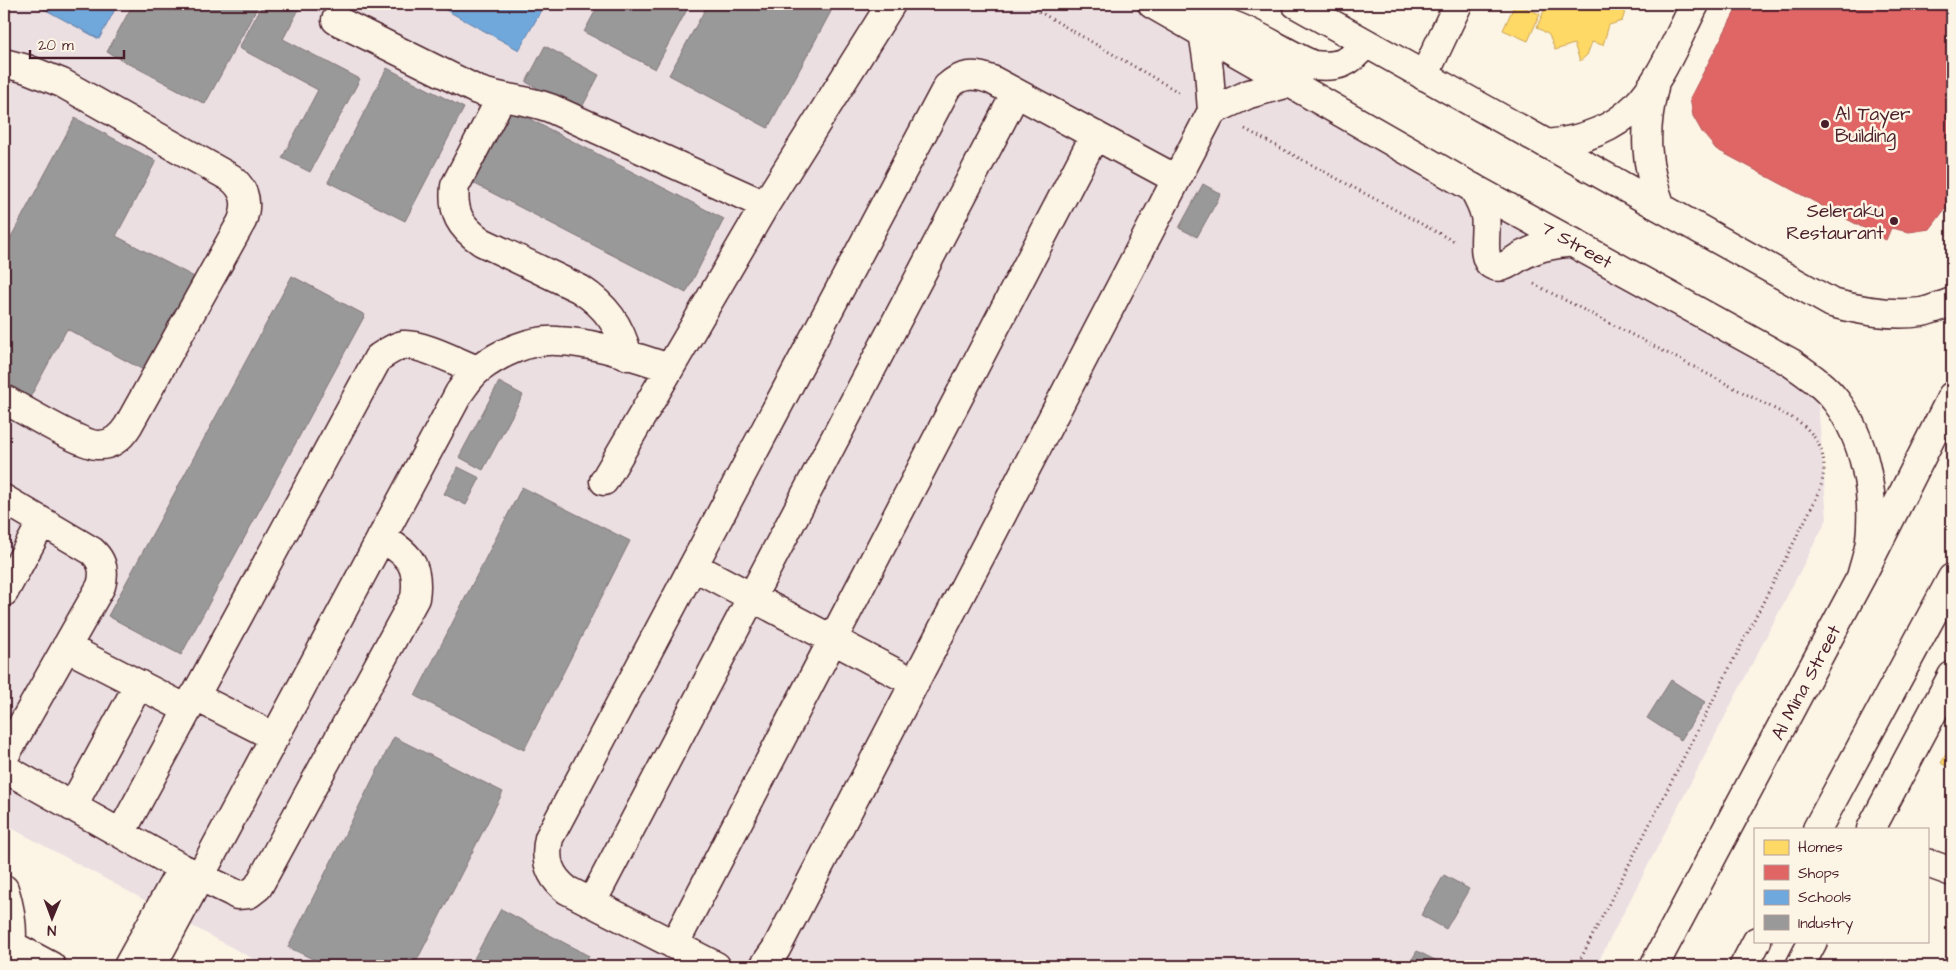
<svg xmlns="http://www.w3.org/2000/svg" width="1956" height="970" font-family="'Architects Daughter',sans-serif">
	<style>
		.built { fill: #ebdfe2 }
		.homes { fill: #ffd966; stroke: #c9a154 }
		.shops { fill: #e06666; stroke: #b35154 }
		.schools { fill: #6fa8dc; stroke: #647fa7 }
		.industry { fill: #999; stroke: #817478 }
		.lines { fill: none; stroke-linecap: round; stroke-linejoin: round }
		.minor-casing { stroke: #4a1f2b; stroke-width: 31 }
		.major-casing { stroke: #4a1f2b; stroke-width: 31 }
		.path { stroke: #4a1f2b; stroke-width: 3; stroke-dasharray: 1 4; stroke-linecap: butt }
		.minor { stroke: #fcf5e5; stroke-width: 28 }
		.major { stroke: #fcf5e5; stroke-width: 28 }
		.poi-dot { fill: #4a1f2b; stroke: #fcf5e5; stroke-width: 2 }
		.labels { text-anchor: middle; stroke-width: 5; stroke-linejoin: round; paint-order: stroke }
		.poi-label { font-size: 19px; fill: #4a1f2b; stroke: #fcf5e5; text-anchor: start }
		.street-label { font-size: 19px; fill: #4a1f2b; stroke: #fcf5e5 }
	</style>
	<rect width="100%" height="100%" fill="#fcf5e5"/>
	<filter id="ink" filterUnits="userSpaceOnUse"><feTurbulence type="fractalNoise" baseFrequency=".02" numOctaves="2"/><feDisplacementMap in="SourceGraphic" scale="10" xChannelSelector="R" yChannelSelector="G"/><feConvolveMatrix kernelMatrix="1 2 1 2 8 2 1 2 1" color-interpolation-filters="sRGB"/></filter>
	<g filter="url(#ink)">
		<path class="built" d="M 4,4 L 1129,4 L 1817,389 L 1827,519 L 1596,966 L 266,966 L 4,824 Z"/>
		<path class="homes" d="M 1515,4 L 1540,14 L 1528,41 L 1503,30 Z
			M 1547,4 L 1625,4 L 1626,9 L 1622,21 L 1609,25 L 1603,45 L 1592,42 L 1587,55 L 1580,61 L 1574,44 L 1555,50 L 1549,35 L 1537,27 Z
			M 1952,744 L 1952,770 L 1941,763 Z"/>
		<path class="shops" d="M 1739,4 L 1952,4 L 1952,213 L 1945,209 L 1930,229 L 1909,232 L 1891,228 L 1886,240 L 1716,149 L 1702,132 L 1693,116 L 1690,98 Z"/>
		<path class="schools" d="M 35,4 L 118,4 L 99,39 Z
			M 435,4 L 545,4 L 519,50 Z"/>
		<path class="industry" d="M 133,4 L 259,4 L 205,104 L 107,52 Z
			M 263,4 L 302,4 L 283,39 L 360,79 L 310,172 L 282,158 L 318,90 L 239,48 Z
			M 599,4 L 690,4 L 655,69 L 584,32 Z
			M 708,4 L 835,4 L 768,128 L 669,75 Z
			M 545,46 L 599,75 L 580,111 L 526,82 Z
			M 387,68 L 464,108 L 405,221 L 328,182 Z
			M 512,110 L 724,219 L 686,293 L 473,183 Z
			M 75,118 L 156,161 L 116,236 L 200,280 L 149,373 L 67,329 L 28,401 L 4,388 L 4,250 Z
			M 1203,184 L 1221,194 L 1197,237 L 1179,228 Z
			M 292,276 L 365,315 L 181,655 L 108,616 Z
			M 499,382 L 523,395 L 483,470 L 459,457 Z
			M 458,467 L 480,478 L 466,505 L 444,494 Z
			M 522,487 L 630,541 L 524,750 L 415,696 Z
			M 1671,680 L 1705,702 L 1681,740 L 1647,718 Z
			M 394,737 L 503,792 L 414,966 L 327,966 L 288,947 Z
			M 1444,875 L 1469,889 L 1446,929 L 1421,915 Z
			M 501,909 L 589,956 L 584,966 L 470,966 Z
			M 1417,951 L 1447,966 L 1408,966 Z"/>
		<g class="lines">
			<defs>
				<path id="minor" d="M 336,20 L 477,90 C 501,99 526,99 550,108 L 765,205
					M 4,63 L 27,69 L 62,83 L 231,178 C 246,190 248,204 242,221 L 128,426 C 121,437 111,446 97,445 C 80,444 22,409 4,399
					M 1424,76 L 1458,4
					M 1654,87 C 1643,132 1645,164 1661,207
					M 501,98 L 455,186 C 452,213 460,227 482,242 L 580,289 C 606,306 620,325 628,356
					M 1212,111 L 1249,94 L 1289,83
					M 1547,144 C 1643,134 1657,79 1695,4
					M 1473,188 C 1478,197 1483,206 1485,216 C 1488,229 1479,261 1494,266 C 1505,270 1515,258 1525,254 C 1540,246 1556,244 1573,242
					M 604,481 L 765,205 L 891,4
					M 4,499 L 92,551 C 103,561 105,572 101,586 L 4,757
					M 693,566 L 915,683
					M 4,592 L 42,522
					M 66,647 L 187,709
					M 194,696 L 275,737
					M 4,768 L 182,868 L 232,892 L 237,895 L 249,894 L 258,887 L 415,598 C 420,564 408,553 381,538
					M 72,807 L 139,684
					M 121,833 L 378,358 C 386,353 393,347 403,345 C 421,343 459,363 477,370
					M 1927,863 L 1952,872
					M 4,889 C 9,903 14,930 11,944 C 10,949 6,954 4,959
					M 592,902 L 1016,93
					M 4,941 L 51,966
					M 674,945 L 1095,135
					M 128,966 L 182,868
					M 152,966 L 459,393 C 465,385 471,375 479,369 C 500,353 530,339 557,341 C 595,342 634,357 670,368
					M 716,966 L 567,890 C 549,876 544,860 549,838 L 947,87 C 961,74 974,73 992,80 L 1176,179
					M 764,966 L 776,949 L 1212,111 L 1209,71 L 1203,32"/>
				<path id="major" d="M 1152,4 L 1473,188 L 1790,362 C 1807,374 1824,385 1836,401 C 1865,439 1875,494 1870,540 C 1869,552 1864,565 1861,577
					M 1296,4 L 1832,303 C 1862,311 1891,316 1922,312 C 1932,310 1943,305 1952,302
					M 1183,20 C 1228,10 1272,48 1313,65 C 1339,68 1350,63 1366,43
					M 1817,829 L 1952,578
					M 1871,829 L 1952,676
					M 1654,966 L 1861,577 L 1952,396
					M 1744,966 L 1757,941
					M 1800,966 L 1813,941"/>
			</defs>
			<use href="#minor" class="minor-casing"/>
			<use href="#major" class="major-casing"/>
			<path class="path" d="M 1026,4 L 1180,93
				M 1245,129 L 1455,242
				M 1534,284 L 1798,421 C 1824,441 1830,464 1818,495 L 1577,966"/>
			<use href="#minor" class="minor"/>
			<use href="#major" class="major"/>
		</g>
	</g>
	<g class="poi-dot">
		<circle cx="1825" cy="124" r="5"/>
		<circle cx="1894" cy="221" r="5"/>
	</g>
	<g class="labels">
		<g class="poi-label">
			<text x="1835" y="120">Al Tayer<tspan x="1835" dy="22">Building</tspan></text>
			<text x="1884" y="217" text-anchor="end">Seleraku<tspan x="1884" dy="22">Restaurant</tspan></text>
		</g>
		<g class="street-label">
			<text transform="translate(1577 244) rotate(29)" y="7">7 Street</text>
			<text transform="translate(1805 682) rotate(-62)" y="7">Al Mina Street</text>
		</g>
	</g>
	<rect width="1956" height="970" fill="none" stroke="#fcf5e5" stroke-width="20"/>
	<rect x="10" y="10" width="1936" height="950" fill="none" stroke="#4a1f2b" stroke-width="2" filter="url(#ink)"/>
	<rect x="1754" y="828" width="175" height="115" fill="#fcf5e5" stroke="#b59f9b"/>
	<rect x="1764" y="840" width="25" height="15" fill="#ffd966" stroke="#b59f9b"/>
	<text x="1798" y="852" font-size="15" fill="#4a1f2b">Homes</text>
	<rect x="1764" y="865" width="25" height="15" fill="#e06666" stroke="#b59f9b"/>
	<text x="1798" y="878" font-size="15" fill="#4a1f2b">Shops</text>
	<rect x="1764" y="890" width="25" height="15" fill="#6fa8dc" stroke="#b59f9b"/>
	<text x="1798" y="902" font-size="15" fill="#4a1f2b">Schools</text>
	<rect x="1764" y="915" width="25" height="15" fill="#999999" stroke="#b59f9b"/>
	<text x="1798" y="928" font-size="15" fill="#4a1f2b">Industry</text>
	<g transform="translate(52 918) rotate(181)" stroke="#fcf5e5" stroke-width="4" paint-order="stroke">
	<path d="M0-4L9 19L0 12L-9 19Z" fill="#4a1f2b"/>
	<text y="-8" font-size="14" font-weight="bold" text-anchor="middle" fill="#4a1f2b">N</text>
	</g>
	<path d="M30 50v8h94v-8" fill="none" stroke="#4a1f2b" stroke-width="2.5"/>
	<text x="38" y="50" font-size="15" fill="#4a1f2b" stroke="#fcf5e5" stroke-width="4" paint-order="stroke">20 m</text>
</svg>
